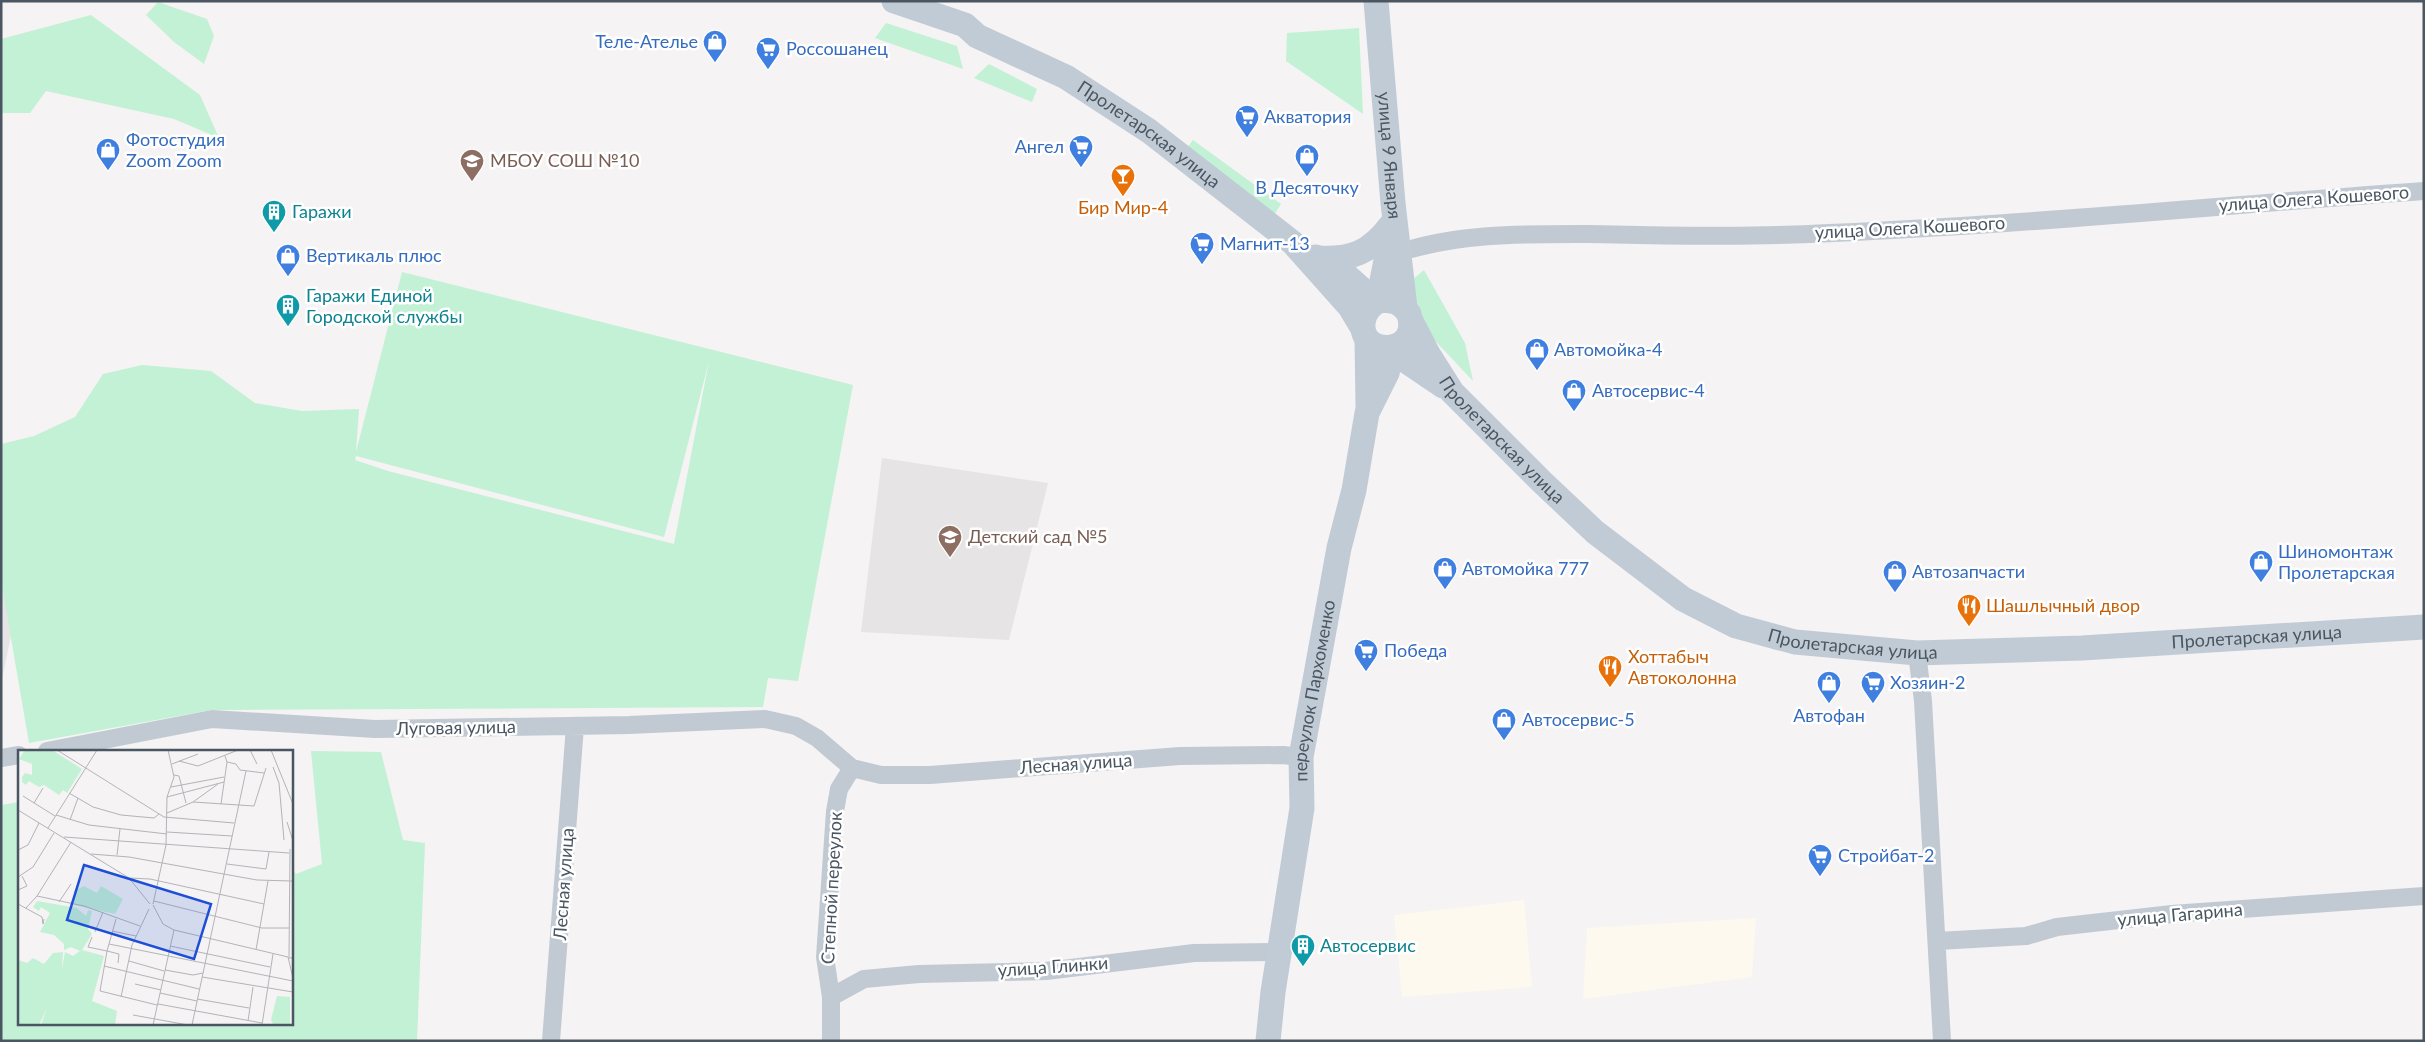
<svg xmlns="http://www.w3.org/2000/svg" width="2425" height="1042" font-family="Lato,sans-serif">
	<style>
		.commercial { fill: #fdf9ef }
		.education { fill: #e6e4e5 }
		.green { fill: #c3f1d5; fill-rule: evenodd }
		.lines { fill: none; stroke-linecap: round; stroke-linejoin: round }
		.street { stroke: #c1cad2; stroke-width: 18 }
		.secondary { stroke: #c1cbd6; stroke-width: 25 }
		.labels { text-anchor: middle; stroke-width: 5; stroke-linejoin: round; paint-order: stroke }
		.shop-label { font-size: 18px; fill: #366cbe; stroke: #fff; text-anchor: start }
		.street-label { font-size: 18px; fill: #4a5661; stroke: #fff }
		.education-label { font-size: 18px; fill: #785e54; stroke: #fff; text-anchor: start }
		.food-label { font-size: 18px; fill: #c56008; stroke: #fff; text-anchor: start }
		.culture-label { font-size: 18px; fill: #0d838f; stroke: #fff; text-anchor: start }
		.inset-road { fill: none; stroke: #b1b4b9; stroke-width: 1 }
		.view { fill: #1d4ed8; fill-opacity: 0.15; stroke: #1d4ed8; stroke-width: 2.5 }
		.inset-edge { fill: none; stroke: #4a5661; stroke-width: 2.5 }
	</style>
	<rect width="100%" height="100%" fill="#f5f3f3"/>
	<path class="commercial" d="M 1524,900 L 1532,987 L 1402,997 L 1394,915 Z
		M 1756,918 L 1752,977 L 1583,999 L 1587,928 Z"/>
	<path class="education" d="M 882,458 L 1048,483 L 1009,640 L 861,632 Z
		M 1,557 L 26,563 L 1,684 Z"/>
	<path class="green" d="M 158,2 L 207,19 L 214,36 L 204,64 L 174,42 L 146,15 Z
		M 91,15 L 200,95 L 219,138 L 174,119 L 46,91 L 30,113 L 1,113 L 1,39 Z
		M 886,23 L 957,46 L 963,69 L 875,38 Z
		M 1359,28 L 1363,114 L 1286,61 L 1287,33 Z
		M 989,64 L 1037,89 L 1032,102 L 974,78 Z
		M 1193,140 L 1281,204 L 1274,215 L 1184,152 Z
		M 1424,270 L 1465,343 L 1473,381 L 1424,329 L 1410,300 L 1412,280 Z
		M 402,272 L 853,385 L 798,681 L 768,678 L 763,707 L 211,710 L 29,743 L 1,580 L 1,444 L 34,436 L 75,417 L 103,374 L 142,365 L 211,371 L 255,403 L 302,411 L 359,409 L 356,452 ZM 709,361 L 674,544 L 388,471 L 355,460 L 356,456 L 664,537 Z
		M 311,751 L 381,752 L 403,840 L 425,843 L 417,1041 L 1,1041 L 1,805 L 19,802 L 19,1023 L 291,1023 L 291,867 L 296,874 L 322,864 Z"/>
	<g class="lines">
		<path class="street" d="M 1398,253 C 1459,233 1523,234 1587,234 C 1651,235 1715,237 1778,235 C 1994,228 2209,206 2424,191
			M 1917,653 L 1923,701 L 1942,1041
			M 47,751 L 212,719 L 375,729 L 629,725 L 765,719 L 796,726 L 817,738 L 852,768 L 881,775 L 930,775 L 1180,756 L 1283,755 L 1301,757
			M 1,758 L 19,755
			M 1938,941 L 2026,936 L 2057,927 L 2172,914 L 2424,896
			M 831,997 L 864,979 L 919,974 L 1046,971 L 1194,953 L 1279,952
			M 551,1041 L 575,726
			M 831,1041 L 831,997 L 825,957 L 835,811 L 839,789 L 852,768"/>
		<g class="secondary">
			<path id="s1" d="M 894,1 L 965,25 L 977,36 L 1066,77 L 1149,131 L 1293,243 L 1350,307 L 1362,327"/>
			<path id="s2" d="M 1376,1 L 1393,203 L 1405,308"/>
			<path d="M 1316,257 L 1347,276 L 1376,302"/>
			<path d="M 1317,258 C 1351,260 1370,253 1391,225"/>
			<path d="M 1378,301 C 1392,299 1401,302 1409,314 C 1422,355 1360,359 1363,323 C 1364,313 1369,306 1378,301 L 1389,245"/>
			<path id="s3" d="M 1411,321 L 1428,354 L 1452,392 L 1542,482 L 1595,532 L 1683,599 L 1736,626 L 1795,642 L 1917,653 L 2082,648 L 2424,627"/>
			<path d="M 1367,339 L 1368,406"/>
			<path d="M 1395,347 L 1409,363 L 1443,386"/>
			<path id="s4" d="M 1268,1041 L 1273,992 L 1302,808 L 1301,757 L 1339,548 L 1354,490 L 1367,413 L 1387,373 L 1393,348"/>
		</g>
	</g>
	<defs>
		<symbol id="shop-pin" viewBox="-11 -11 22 30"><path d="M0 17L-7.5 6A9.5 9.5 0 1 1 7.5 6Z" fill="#3f7fe0" stroke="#fff"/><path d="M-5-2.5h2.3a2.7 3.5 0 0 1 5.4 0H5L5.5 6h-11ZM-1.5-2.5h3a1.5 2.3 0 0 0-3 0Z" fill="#fff"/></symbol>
		<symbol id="supermarket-pin" viewBox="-11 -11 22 30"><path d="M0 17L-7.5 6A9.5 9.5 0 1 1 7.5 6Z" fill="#3f7fe0" stroke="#fff"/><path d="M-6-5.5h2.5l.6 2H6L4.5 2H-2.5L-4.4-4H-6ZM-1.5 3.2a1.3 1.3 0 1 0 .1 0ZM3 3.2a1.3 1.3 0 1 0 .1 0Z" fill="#fff"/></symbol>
		<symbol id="school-pin" viewBox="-11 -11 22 30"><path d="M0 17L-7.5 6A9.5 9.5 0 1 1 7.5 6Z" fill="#8d6e63" stroke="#fff"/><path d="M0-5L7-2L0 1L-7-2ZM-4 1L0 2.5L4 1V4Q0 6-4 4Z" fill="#fff"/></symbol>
		<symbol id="bar-pin" viewBox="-11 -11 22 30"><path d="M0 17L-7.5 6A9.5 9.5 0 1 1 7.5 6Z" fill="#e8710a" stroke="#fff"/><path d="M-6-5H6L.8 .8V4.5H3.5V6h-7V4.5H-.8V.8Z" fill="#fff"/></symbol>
		<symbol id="building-pin" viewBox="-11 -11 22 30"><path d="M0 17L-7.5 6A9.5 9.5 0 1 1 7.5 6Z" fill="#0f9aa8" stroke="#fff"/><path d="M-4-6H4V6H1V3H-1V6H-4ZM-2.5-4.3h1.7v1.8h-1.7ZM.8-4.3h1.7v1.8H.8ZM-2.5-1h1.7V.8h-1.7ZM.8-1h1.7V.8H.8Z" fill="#fff"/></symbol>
		<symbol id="restaurant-pin" viewBox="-11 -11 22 30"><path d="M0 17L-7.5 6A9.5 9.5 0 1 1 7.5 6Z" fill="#e8710a" stroke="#fff"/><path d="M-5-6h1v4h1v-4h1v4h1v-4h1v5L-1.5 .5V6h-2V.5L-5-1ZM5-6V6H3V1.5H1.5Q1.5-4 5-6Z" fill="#fff"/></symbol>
	</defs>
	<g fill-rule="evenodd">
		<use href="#shop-pin" x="701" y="28" width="28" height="38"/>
		<use href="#supermarket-pin" x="754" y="35" width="28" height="38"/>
		<use href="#supermarket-pin" x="1233" y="103" width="28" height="38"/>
		<use href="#supermarket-pin" x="1067" y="133" width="28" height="38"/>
		<use href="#shop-pin" x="94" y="136" width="28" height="38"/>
		<use href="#shop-pin" x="1293" y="142" width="28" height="38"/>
		<use href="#school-pin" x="458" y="147" width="28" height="38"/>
		<use href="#bar-pin" x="1109" y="162" width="28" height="38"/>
		<use href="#building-pin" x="260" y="198" width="28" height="38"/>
		<use href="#supermarket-pin" x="1188" y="230" width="28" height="38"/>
		<use href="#shop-pin" x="274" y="242" width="28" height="38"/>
		<use href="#building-pin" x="274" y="292" width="28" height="38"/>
		<use href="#shop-pin" x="1523" y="336" width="28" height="38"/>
		<use href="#shop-pin" x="1560" y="377" width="28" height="38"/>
		<use href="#school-pin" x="936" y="523" width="28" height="38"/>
		<use href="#shop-pin" x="2247" y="548" width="28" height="38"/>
		<use href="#shop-pin" x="1431" y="555" width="28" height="38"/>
		<use href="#shop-pin" x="1881" y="558" width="28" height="38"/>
		<use href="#restaurant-pin" x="1955" y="592" width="28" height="38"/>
		<use href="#supermarket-pin" x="1352" y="637" width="28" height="38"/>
		<use href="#restaurant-pin" x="1596" y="653" width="28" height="38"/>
		<use href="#shop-pin" x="1815" y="669" width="28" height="38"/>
		<use href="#supermarket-pin" x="1859" y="669" width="28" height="38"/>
		<use href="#shop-pin" x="1490" y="706" width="28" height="38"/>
		<use href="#supermarket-pin" x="1806" y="842" width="28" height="38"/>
		<use href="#building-pin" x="1289" y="932" width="28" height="38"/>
	</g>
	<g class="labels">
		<g class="shop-label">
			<text x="698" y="48" text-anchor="end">Теле-Ателье</text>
			<text x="786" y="55">Россошанец</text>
			<text x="1264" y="123">Акватория</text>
			<text x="126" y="146">Фотостудия<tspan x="126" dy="21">Zoom Zoom</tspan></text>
			<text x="1064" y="153" text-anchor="end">Ангел</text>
			<text x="1307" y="194" text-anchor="middle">В Десяточку</text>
			<text x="1220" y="250">Магнит-13</text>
			<text x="306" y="262">Вертикаль плюс</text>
			<text x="1554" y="356">Автомойка-4</text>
			<text x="1592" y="397">Автосервис-4</text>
			<text x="2278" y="558">Шиномонтаж<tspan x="2278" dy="21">Пролетарская</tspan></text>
			<text x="1462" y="575">Автомойка 777</text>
			<text x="1912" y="578">Автозапчасти</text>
			<text x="1384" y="657">Победа</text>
			<text x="1890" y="689">Хозяин-2</text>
			<text x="1829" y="722" text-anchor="middle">Автофан</text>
			<text x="1522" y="726">Автосервис-5</text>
			<text x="1838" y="862">Стройбат-2</text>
		</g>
		<g class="street-label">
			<text dy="6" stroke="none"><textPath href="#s1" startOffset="290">Пролетарская улица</textPath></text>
			<text dy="6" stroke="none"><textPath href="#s2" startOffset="155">улица 9 Января</textPath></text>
			<text transform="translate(2314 199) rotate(-4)" y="6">улица Олега Кошевого</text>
			<text transform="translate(1910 228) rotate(-3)" y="6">улица Олега Кошевого</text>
			<text dy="6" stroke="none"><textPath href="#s3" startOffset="151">Пролетарская улица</textPath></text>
			<text dy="6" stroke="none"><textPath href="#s3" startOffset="976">Пролетарская улица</textPath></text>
			<text dy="6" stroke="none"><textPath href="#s3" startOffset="571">Пролетарская улица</textPath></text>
			<text dy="6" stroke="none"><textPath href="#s4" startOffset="354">переулок Пархоменко</textPath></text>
			<text transform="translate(456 728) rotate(-1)" y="6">Луговая улица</text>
			<text transform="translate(1076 764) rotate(-4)" y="6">Лесная улица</text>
			<text transform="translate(564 884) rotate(-86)" y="6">Лесная улица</text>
			<text transform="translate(832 888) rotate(-87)" y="6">Степной переулок</text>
			<text transform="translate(2180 915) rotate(-5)" y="6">улица Гагарина</text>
			<text transform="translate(1053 967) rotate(-4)" y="6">улица Глинки</text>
		</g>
		<g class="education-label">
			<text x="490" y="167">МБОУ СОШ №10</text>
			<text x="968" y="543">Детский сад №5</text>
		</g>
		<g class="food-label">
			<text x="1123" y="214" text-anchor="middle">Бир Мир-4</text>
			<text x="1986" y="612">Шашлычный двор</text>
			<text x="1628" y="663">Хоттабыч<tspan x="1628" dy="21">Автоколонна</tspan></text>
		</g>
		<g class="culture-label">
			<text x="292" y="218">Гаражи</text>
			<text x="306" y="302">Гаражи Единой<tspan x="306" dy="21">Городской службы</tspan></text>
			<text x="1320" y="952">Автосервис</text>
		</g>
	</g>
	<g transform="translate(18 750)">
		<rect width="275" height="275" fill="#f5f3f3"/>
		<path d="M 7,0 L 34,0 L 64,19 L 49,43 L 45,40 L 41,45 L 26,35 L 21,37 L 11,31 L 8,35 L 4,32 L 4,27 L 7,23 L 14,25 L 14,14 L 1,9 ZM 66,136 L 79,143 L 83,136 L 105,149 L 97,164 L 56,155 L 56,141 ZM 19,151 L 59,158 L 68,166 L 70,160 L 74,161 L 70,179 L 74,184 L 64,200 L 86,206 L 74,251 L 99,261 L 97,275 L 23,275 L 29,258 L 21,275 L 0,275 L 0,210 L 9,213 L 15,208 L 26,214 L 35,203 L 45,202 L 44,219 L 47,202 L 55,206 L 62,201 L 53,197 L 46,200 L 46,194 L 36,185 L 22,182 L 32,163 L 23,157 L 21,161 L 15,157 ZM 259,246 L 272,247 L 272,275 L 255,274 L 253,270 Z" fill="#c3f1d5"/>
		<path class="inset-road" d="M 39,0 L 146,67 L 216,73M 232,0 L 239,14M 253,0 L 275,54M 161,11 L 180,16 L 220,0M 209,12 L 218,14 L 222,20 L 246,23M 154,14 L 180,4M 255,17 L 261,33 L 266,90M 156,25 L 161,26 L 168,53M 153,37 L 206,27M 51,43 L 75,57 L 103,65 L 136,68 L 141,64M 5,46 L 37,66M 149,47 L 206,32M 175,52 L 236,56 L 248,18M 16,53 L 25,38M 203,54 L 209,12 L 207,6M 0,60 L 111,128 L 132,154M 149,63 L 175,52 L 200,34M 38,65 L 71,75 L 149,84M 52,70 L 60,48M 269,72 L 275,91M 30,78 L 79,0M 149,82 L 214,86M 46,87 L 271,103M 272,99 L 271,208 L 275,208M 0,100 L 10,95 L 21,73M 73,104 L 111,107 L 239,130 L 274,131M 99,105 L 102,79M 209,114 L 248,119 L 251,102M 0,127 L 15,117 L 36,83M 111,128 L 132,129 L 246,154M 0,140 L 9,136 L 4,126M 19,146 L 53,92M 136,151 L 244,178 L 271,178M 41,152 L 53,134M 0,154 L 24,167 L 25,174 L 26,169M 135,154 L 148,95 L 149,47 L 156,27 L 150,0M 135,155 L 145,174 L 156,180 L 270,207 L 275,228M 8,158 L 19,146 L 66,156 L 122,176M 94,181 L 118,186M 77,182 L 85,162M 74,187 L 70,197 L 89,201 L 98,169M 91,194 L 275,231M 152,196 L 252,217M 238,200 L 250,131M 111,211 L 146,221M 100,213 L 101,204 L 89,201 L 82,241 L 139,255M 86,216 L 181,239M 147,220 L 175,225 L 185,223M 184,227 L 275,242M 117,234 L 143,240M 142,243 L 179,251M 103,247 L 114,195 L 131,159M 179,249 L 231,258M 140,254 L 244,273M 115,265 L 170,275M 230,271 L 235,237M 135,275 L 156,180M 174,275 L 228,21M 244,275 L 255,204"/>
		<path class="view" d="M 66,115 L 193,154 L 176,209 L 49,170 Z"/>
		<rect width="275" height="275" class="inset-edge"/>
	</g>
	<rect width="2425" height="1042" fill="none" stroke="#4a5661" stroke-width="5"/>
</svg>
